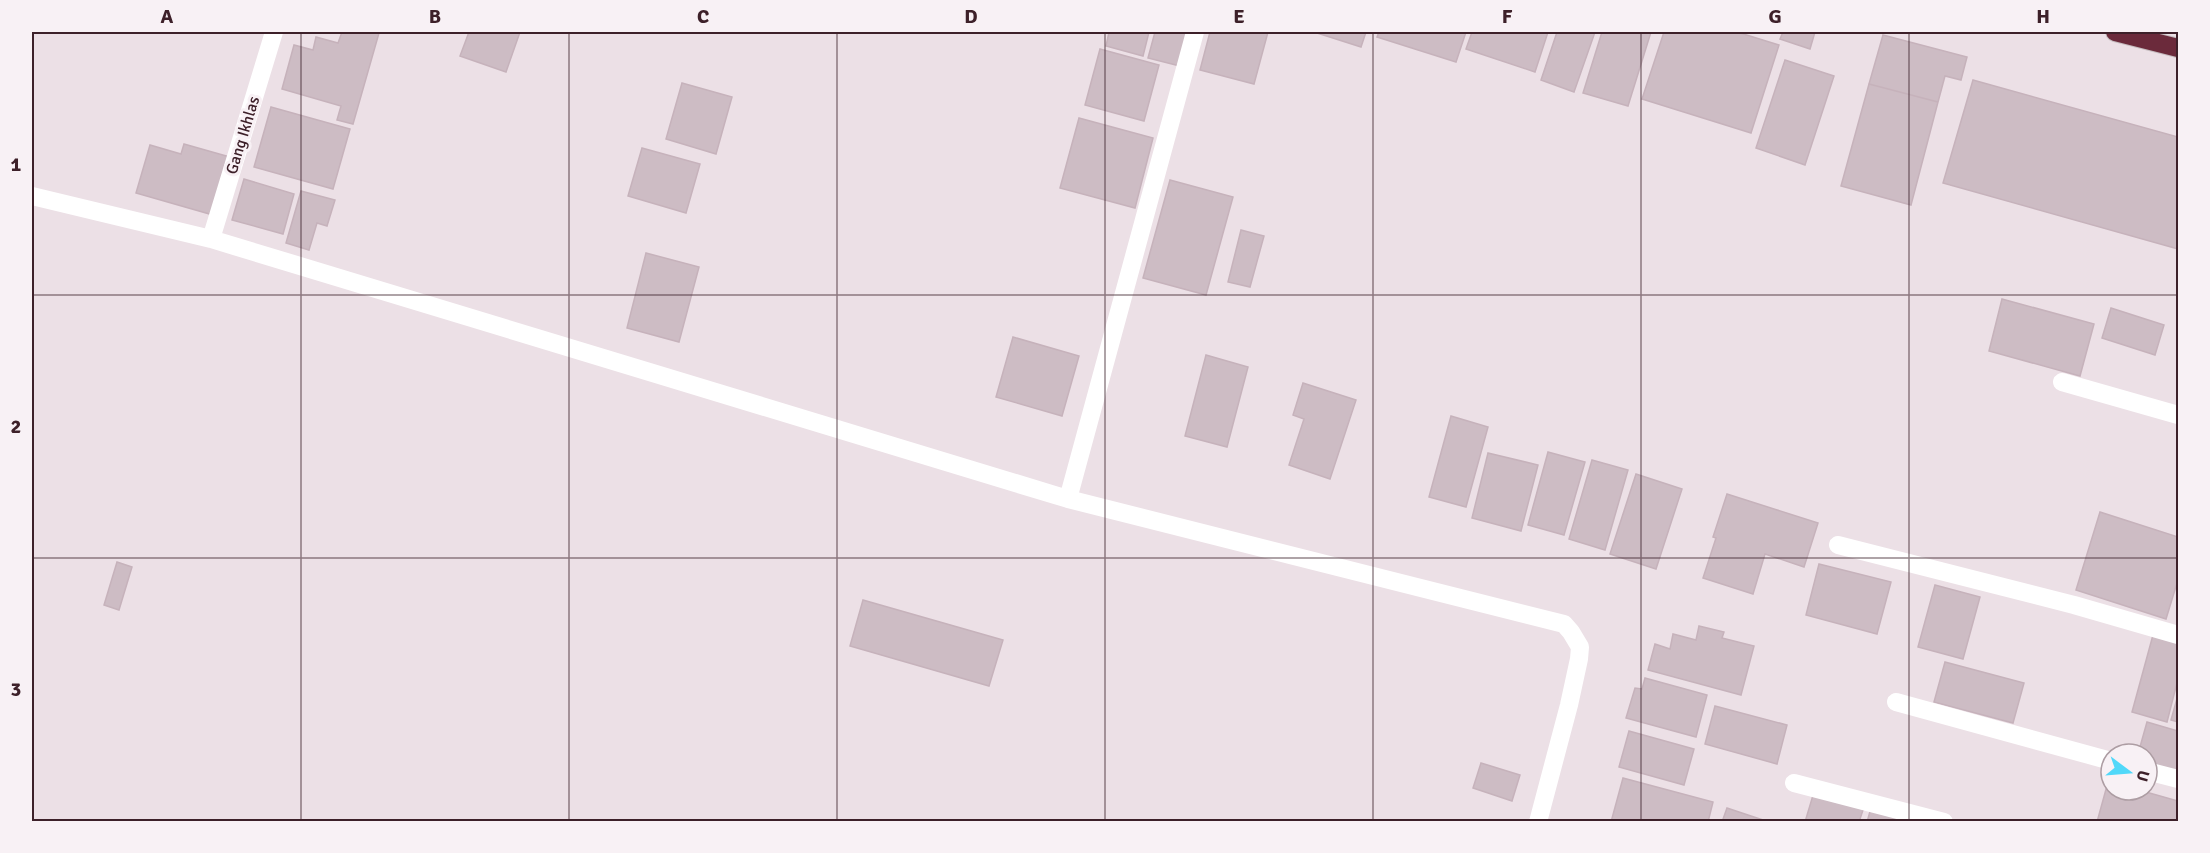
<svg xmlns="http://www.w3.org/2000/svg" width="2210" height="853" font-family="Signika,sans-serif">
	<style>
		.building { fill: #cdbcc4; stroke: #c6b2bb; stroke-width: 1.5 }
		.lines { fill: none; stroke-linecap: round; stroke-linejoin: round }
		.highway-casing { stroke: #c5bcbf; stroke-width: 20 }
		.minor { stroke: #fff; stroke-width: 18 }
		.highway { stroke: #6b2a3b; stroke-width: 18 }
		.grid { fill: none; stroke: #3d2029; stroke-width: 1.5; stroke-opacity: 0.55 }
		.labels { text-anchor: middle; stroke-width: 6; stroke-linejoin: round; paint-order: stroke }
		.street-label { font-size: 16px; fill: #3d2029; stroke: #f8f1f5 }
		.neatline { fill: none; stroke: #3d2029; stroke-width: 2 }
		.grid-label { font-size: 20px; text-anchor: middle; font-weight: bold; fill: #3d2029 }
	</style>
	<rect width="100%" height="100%" fill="#ece0e6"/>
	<path class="building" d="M 342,32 L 379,33 L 353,124 L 337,120 L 341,106 L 282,89 L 294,45 L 313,50 L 316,37 L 338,43 Z
		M 469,32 L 520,32 L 506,72 L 460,56 Z
		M 1109,32 L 1149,32 L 1143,56 L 1106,46 Z
		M 1155,32 L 1193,32 L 1184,67 L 1148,58 Z
		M 1210,32 L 1268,32 L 1254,84 L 1200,70 Z
		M 1314,32 L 1366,32 L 1361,47 Z
		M 1379,32 L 1466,32 L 1456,62 L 1377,37 Z
		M 1472,32 L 1548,32 L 1535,72 L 1466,49 Z
		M 1557,32 L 1595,32 L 1574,92 L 1541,80 Z
		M 1602,32 L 1651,32 L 1628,106 L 1583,93 Z
		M 1664,32 L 1737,32 L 1779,45 L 1751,133 L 1642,99 Z
		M 1783,32 L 1815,32 L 1810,49 L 1780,39 Z
		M 1883,35 L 1967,57 L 1961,80 L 1945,76 L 1938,102 L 1869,84 Z
		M 1100,49 L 1159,65 L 1144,121 L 1085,105 Z
		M 1785,60 L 1834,76 L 1805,165 L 1756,148 Z
		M 1973,80 L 2178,137 L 2178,249 L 1943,183 Z
		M 682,83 L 732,97 L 716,154 L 666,139 Z
		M 1869,84 L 1938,102 L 1911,205 L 1841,186 Z
		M 271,107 L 350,129 L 333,189 L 254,167 Z
		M 1079,118 L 1153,138 L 1135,208 L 1060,188 Z
		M 184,144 L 230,157 L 213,215 L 136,193 L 150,145 L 181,154 Z
		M 642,148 L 700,164 L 686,213 L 628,196 Z
		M 244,179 L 294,194 L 283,234 L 232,220 Z
		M 1170,180 L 1233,197 L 1206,295 L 1143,278 Z
		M 301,191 L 335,200 L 327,226 L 317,223 L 309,250 L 286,243 Z
		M 1241,230 L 1264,236 L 1250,287 L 1228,282 Z
		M 646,253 L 699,267 L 679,342 L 627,328 Z
		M 2002,299 L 2094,324 L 2080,376 L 1989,351 Z
		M 2111,308 L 2164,325 L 2155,355 L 2102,338 Z
		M 1013,337 L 1079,356 L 1062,416 L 996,397 Z
		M 1206,355 L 1248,367 L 1227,447 L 1185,436 Z
		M 1303,383 L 1356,400 L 1330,479 L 1289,465 L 1304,419 L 1293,415 Z
		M 1451,416 L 1488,427 L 1466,507 L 1429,497 Z
		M 1548,452 L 1585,462 L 1564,535 L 1528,525 Z
		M 1488,453 L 1538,465 L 1521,531 L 1472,518 Z
		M 1592,460 L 1628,470 L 1605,550 L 1569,539 Z
		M 1636,474 L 1682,489 L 1656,569 L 1610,554 Z
		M 1727,494 L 1818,523 L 1804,567 L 1765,554 L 1753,594 L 1703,578 L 1716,538 L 1713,537 Z
		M 2100,512 L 2178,537 L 2178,580 L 2166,619 L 2076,590 Z
		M 117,562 L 132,567 L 119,610 L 104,605 Z
		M 1819,564 L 1891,582 L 1877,634 L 1806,615 Z
		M 1935,585 L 1980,597 L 1963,659 L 1918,647 Z
		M 863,600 L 1003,640 L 989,686 L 850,646 Z
		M 1699,626 L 1724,632 L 1722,638 L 1754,646 L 1741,695 L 1648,670 L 1655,644 L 1670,649 L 1673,634 L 1696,640 Z
		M 2153,635 L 2178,642 L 2178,679 L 2167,722 L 2132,712 Z
		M 1945,662 L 2024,683 L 2013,723 L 1934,702 Z
		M 1645,678 L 1707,695 L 1696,737 L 1626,718 L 1635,688 L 1642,689 Z
		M 2178,695 L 2178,722 L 2171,720 Z
		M 1715,706 L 1787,725 L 1777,764 L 1705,744 Z
		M 2147,722 L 2178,731 L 2178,775 L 2147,766 L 2147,754 L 2138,754 Z
		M 1629,731 L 1694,749 L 1684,785 L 1619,767 Z
		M 1481,763 L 1520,775 L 1512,801 L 1473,788 Z
		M 1623,778 L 1713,802 L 1708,822 L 1611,822 Z
		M 2108,782 L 2111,782 L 2111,790 L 2139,790 L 2178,801 L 2178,822 L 2097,822 Z
		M 1814,792 L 1864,807 L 1859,822 L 1805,822 Z
		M 1727,808 L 1769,822 L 1722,822 Z
		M 1871,808 L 1917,822 L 1867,822 Z"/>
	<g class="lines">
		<defs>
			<path id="highway" d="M 2115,32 L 2178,48"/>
		</defs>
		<use href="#highway" class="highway-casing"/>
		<path class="minor" d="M 32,196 L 211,239 L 1068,499 L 1564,624 L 1571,632 L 1580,647 L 1579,659 L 1569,705 L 1538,822
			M 211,239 L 274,32
			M 2062,382 L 2178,415
			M 1068,499 L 1195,32
			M 1838,545 L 2074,605 L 2178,635
			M 1896,702 L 2111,761
			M 2147,771 L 2178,779
			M 1794,783 L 1944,822"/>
		<use href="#highway" class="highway"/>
	</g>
	<path class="grid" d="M 301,32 L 301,822M 569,32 L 569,822M 837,32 L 837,822M 1105,32 L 1105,822M 1373,32 L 1373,822M 1641,32 L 1641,822M 1909,32 L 1909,822M 32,295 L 2178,295M 32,558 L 2178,558"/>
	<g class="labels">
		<g class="street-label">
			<text transform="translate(242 135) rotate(-73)" y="6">Gang Ikhlas</text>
		</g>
	</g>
	<rect width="2210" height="853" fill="none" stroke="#f8f1f5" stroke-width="66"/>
	<g transform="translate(2129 772) rotate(106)"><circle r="28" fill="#f8f1f5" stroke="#ad9da3" stroke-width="1.5"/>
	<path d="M0-4.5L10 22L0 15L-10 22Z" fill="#51d8f9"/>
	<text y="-9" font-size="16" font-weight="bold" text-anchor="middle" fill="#3d2029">U</text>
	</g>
	<rect x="33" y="33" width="2144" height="787" class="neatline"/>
	<g class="grid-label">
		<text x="167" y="23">A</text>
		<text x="435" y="23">B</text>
		<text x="703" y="23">C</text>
		<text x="971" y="23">D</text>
		<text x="1239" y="23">E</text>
		<text x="1507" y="23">F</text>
		<text x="1775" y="23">G</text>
		<text x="2043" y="23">H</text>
		<text x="16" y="171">1</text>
		<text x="16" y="433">2</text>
		<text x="16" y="696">3</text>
	</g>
</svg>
